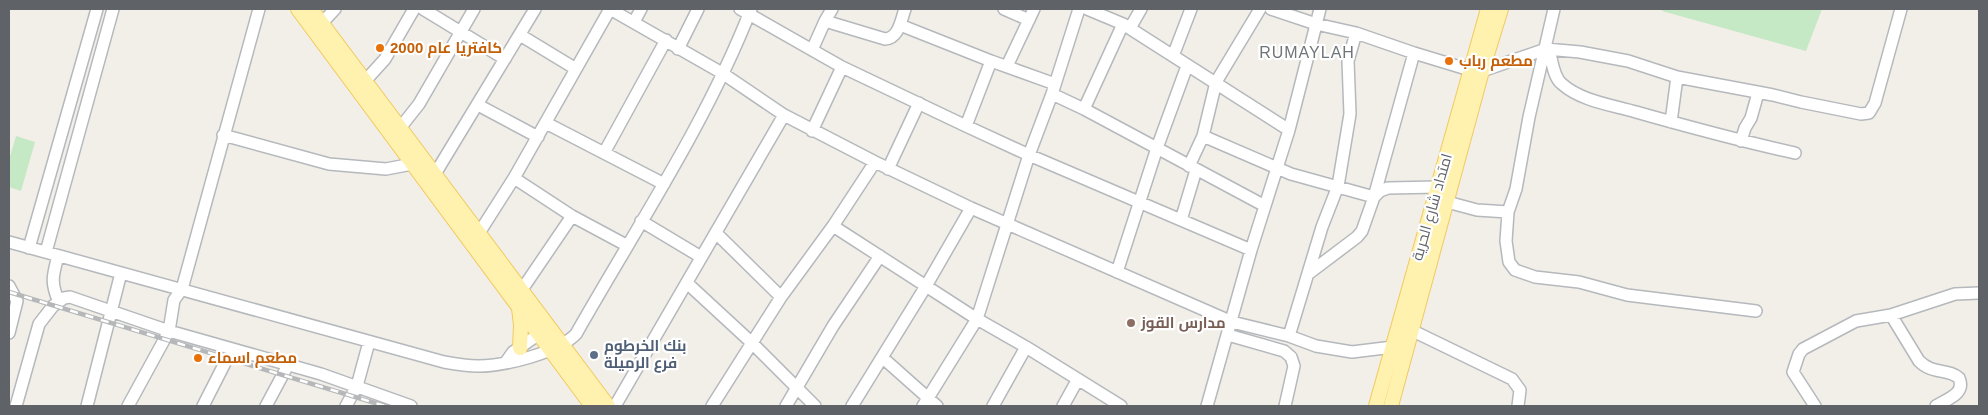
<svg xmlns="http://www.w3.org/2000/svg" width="1988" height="415" font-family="Helvetica,Cairo,sans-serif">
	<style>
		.green { fill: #c5e8c5 }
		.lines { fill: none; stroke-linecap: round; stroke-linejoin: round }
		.minor-casing { stroke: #b5b8bc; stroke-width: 14 }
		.major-casing { stroke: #f2c960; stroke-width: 16 }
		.minor { stroke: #fff; stroke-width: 11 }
		.major { stroke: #fff2af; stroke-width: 14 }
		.rail-casing { stroke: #b6b7b8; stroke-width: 4.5 }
		.rail { stroke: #fff; stroke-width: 2.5; stroke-dasharray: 8; stroke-linecap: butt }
		.food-dot { fill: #e8710a; stroke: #fff; stroke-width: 2 }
		.education-dot { fill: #8d6e63; stroke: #fff; stroke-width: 2 }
		.service-dot { fill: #5c6f8a; stroke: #fff; stroke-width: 2 }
		.labels { text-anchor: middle; stroke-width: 4.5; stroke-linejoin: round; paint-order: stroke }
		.food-label { font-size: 15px; font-weight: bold; fill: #c56008; stroke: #fff; text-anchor: start }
		.street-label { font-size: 15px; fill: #5f6368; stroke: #fff }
		.education-label { font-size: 15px; font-weight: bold; fill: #785e54; stroke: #fff; text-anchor: start }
		.service-label { font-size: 15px; font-weight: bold; fill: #4e5e75; stroke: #fff; text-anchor: start }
		.neighbourhood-label { font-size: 16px; letter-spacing: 1px; fill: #70757a; stroke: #fff }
	</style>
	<rect width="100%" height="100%" fill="#f1efe8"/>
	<path class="green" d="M 1663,9 L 1822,9 L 1806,51 L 1662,11 Z
		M 16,136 L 35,142 L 21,191 L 9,187 L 9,160 Z"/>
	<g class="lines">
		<defs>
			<path id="minor" d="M 423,9 L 505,59
				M 610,9 L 722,73 L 784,115 L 875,162 L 971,208 L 1232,322 L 1289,336 L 1316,346 L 1352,352 L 1393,347
				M 740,9 L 842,67 L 966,126 L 1029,155 L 1251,250
				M 1004,9 L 1029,20
				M 1087,9 L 1123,24 L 1289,130
				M 1271,9 L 1316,24 L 1356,33 L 1414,53 L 1470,70
				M 1554,9 L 1529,117 L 1516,189 L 1508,212 L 1506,241 L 1509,262 L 1515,270 L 1535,277 L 1579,282 L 1627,295 L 1756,311
				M 825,21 L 885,39 C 899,38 901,20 905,9
				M 634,22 L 641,9
				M 322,23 L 335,9
				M 900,25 L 991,61 L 1055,84
				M 1130,28 L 1141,9
				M 520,35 L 576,69
				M 678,49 L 698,9
				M 1549,49 C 1552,60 1553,77 1562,84 C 1581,101 1612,105 1636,112 C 1689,127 1741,141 1795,153
				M 812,50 L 825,21 L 832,9
				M 1173,56 L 1191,9
				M 1007,66 L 1034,9
				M 1482,71 L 1546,49 L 1580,52 L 1628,61 L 1677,77 L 1773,95 L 1801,102 L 1861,114 L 1869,113 L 1875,103 L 1901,9
				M 365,81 L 385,59 L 414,9
				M 1052,94 L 1084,109 L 1265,206
				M 478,105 L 538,137
				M 1084,109 L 1123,24
				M 1671,122 L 1677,77
				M 546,123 L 664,184
				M 966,126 L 991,61
				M 400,128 L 419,104 L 474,9
				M 812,131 L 842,67
				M 223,135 L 329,164 L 386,169 L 412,164
				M 1203,136 L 1291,174 L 1374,197 L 1380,191 L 1388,188 L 1438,187
				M 1741,141 L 1745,128 L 1751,118 L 1758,93
				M 604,153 L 666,40
				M 1189,166 L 1203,136 L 1216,82 L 1260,9
				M 888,169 L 919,103
				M 435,174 L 535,9
				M 514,178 L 572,216 L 626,245
				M 1447,202 L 1477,210 L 1508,212
				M 1181,220 L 1196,170
				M 641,221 L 701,257
				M 833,226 L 977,319 L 1026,347 L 1121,406
				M 479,233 L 514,178 L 610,9
				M 716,233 L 781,297
				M 9,242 L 444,362 C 455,364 467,366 478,366 C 504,366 558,353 576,334 C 636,228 706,124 751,9
				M 29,248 L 97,9
				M 46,252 L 113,9
				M 58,256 C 53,275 50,282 59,302
				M 1117,272 L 1157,148 L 1187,66
				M 1308,274 L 1357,237 L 1362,231 L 1374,197 L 1414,53
				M 687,283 L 752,343 L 815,406
				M 9,286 L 17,301 L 9,333
				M 521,291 L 572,216
				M 1891,315 L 1919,361 C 1933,375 1948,368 1959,378 C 1966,394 1947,399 1936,406
				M 1411,330 L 1512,379 L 1520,390 L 1518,406
				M 1228,335 L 1284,351 L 1291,357 L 1294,366 L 1285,406
				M 1289,336 L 1322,227 L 1338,186 L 1350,114 L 1348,61 L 1356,33
				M 883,358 L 937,406
				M 506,362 L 513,352 L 545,330
				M 16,406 L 39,324 L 53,306 L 64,298 L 70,297 L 169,331 L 321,374 L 411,406
				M 87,406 L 121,273
				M 128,406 L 169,331 L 174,300 L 182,289 L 259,9
				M 203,406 L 232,349
				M 266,406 L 288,365
				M 346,406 L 357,386 L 369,342
				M 615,406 L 784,115
				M 712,406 L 781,297 L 833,226 L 875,162
				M 786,406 L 833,326 L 880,256
				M 852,406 L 926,286 L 971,208
				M 923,406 L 977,319 L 1029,155 L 1052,94 L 1079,9
				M 993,406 L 1026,347
				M 1063,406 L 1078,379
				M 1207,406 L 1251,250 L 1289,130 L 1320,9
				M 1815,406 L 1793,372 L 1799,354 L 1803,349 L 1856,321 L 1891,315 L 1955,294 L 1979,293"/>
			<path id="major" d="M 298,9 L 592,406
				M 311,9 L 608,406
				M 519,308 L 521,325 L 520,348
				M 1376,406 L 1488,9
				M 1391,406 L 1482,71 L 1501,9"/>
		</defs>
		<use href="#minor" class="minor-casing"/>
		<use href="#major" class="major-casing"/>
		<use href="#minor" class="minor"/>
		<use href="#major" class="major"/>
		<defs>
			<path id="rail" d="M 9,292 L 385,406"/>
		</defs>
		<use href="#rail" class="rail-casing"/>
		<use href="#rail" class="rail"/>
	</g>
	<g class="food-dot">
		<circle cx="380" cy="48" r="5"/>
		<circle cx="1449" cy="61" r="5"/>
		<circle cx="198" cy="358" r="5"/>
	</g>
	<circle class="education-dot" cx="1131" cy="323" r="5"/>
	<circle class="service-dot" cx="594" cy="355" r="5"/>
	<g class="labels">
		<g class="food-label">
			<text x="390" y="53">كافتريا عام 2000</text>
			<text x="1459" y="66">مطعم رباب</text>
			<text x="208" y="363">مطعم اسماء</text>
		</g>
		<g class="street-label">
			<text transform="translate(1432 207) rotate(-74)" y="5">امتداد شارع الحرية</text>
		</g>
		<g class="education-label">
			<text x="1141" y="328">مدارس القوز</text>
		</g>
		<g class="service-label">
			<text x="604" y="351">بنك الخرطوم<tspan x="604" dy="17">فرع الرميلة</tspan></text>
		</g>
		<g class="neighbourhood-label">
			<text x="1307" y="58">RUMAYLAH</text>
		</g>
	</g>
	<rect width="1988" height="415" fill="none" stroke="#5f6368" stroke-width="20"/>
</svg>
